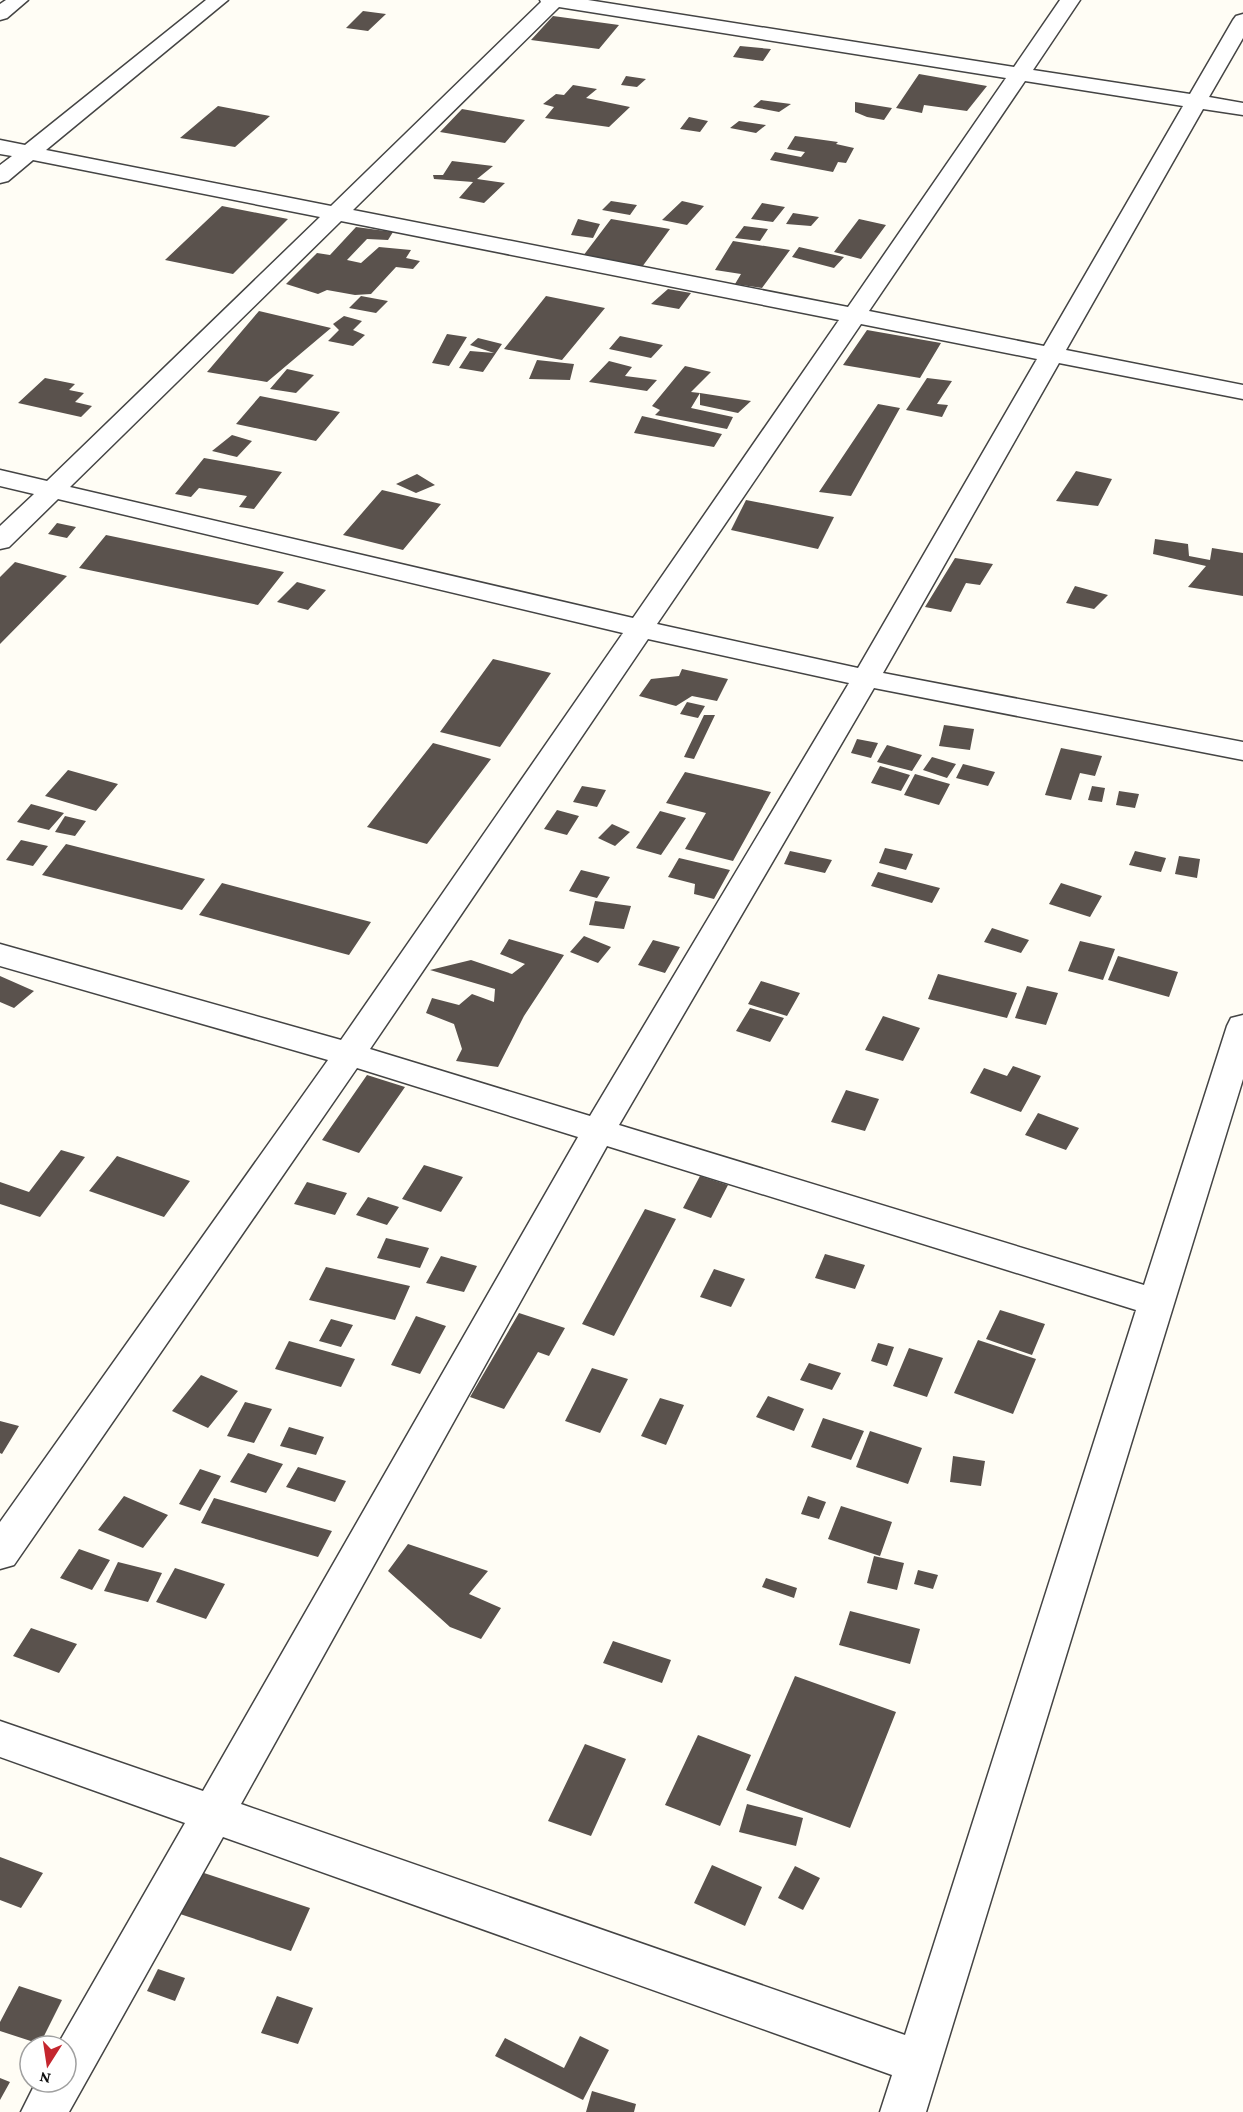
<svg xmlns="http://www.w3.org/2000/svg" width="1243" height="2112" font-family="'Crimson Pro',serif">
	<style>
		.building { fill: #5a524d }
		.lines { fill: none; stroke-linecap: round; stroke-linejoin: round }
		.minor-casing { stroke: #444; stroke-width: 3 }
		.minor { fill: #fff; fill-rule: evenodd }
	</style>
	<rect width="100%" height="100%" fill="#fffdf5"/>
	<path class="building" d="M 363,11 L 386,14 L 368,31 L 346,28 Z
		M 553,16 L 619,25 L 599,49 L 531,40 Z
		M 740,46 L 771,49 L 763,61 L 733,57 Z
		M 919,74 L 987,86 L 967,111 L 924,105 L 922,113 L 896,108 Z
		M 626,76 L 646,79 L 637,87 L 621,85 Z
		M 573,85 L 597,89 L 586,98 L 630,107 L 609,127 L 545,118 L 554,107 L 543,104 L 556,94 L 564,95 Z
		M 761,100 L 791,104 L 779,112 L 753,107 Z
		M 855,102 L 892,108 L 884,120 L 867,117 L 855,112 Z
		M 218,106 L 270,116 L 235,147 L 180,138 Z
		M 462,109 L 525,120 L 505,143 L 440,132 Z
		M 689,117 L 708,121 L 700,132 L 680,129 Z
		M 739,121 L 766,125 L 756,133 L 730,128 Z
		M 795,136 L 838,142 L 836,144 L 854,148 L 846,163 L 838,162 L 833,172 L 770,160 L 775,152 L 801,157 L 805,152 L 787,149 Z
		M 452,161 L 493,166 L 477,179 L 505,183 L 484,203 L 459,198 L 473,182 L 434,179 L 433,175 L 443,175 Z
		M 611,201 L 637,205 L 630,215 L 602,210 Z
		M 682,201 L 704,206 L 687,225 L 662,220 Z
		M 762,203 L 785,207 L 773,222 L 751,219 Z
		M 222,206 L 288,219 L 233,274 L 165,260 Z
		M 793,213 L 819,217 L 811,226 L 786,224 Z
		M 578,219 L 600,224 L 593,238 L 571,235 Z
		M 611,219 L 670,229 L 642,267 L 583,256 Z
		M 859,219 L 886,225 L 861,259 L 834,252 Z
		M 744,226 L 768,229 L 760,241 L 735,238 Z
		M 356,227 L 393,232 L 388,240 L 367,239 L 347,260 L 361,263 L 379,247 L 411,250 L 406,258 L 420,261 L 413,269 L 396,267 L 371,294 L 355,295 L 327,290 L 318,294 L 286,284 L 317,253 L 330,255 Z
		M 733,241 L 790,250 L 762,288 L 735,284 L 741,274 L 715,270 Z
		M 799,247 L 844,257 L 834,268 L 792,257 Z
		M 668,289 L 691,293 L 679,309 L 651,304 Z
		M 361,296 L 388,301 L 376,313 L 349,308 Z
		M 546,296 L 605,308 L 562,360 L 504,349 Z
		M 259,311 L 331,328 L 267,382 L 207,372 Z
		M 344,316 L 362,321 L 353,330 L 365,335 L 353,346 L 328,341 L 339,330 L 333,324 Z
		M 867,330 L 941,343 L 920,378 L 843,365 Z
		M 447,334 L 467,337 L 449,366 L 432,363 Z
		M 620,336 L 663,345 L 651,358 L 609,349 Z
		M 478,338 L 502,344 L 483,372 L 459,368 L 470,351 L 494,353 L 470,345 Z
		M 537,360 L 574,364 L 570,380 L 529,379 Z
		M 609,361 L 632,367 L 625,376 L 657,380 L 647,391 L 589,382 Z
		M 685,366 L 711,372 L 691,392 L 700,393 L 691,408 L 733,417 L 727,429 L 655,415 L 660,410 L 652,406 Z
		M 287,369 L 314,375 L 296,393 L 270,389 Z
		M 45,378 L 75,384 L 69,390 L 84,393 L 75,402 L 92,406 L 81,417 L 18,403 Z
		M 927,378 L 952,381 L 937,404 L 948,405 L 942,417 L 906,410 Z
		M 700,393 L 751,401 L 738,413 L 700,405 Z
		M 260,396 L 340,412 L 316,441 L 236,424 Z
		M 878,404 L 900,408 L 851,496 L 819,492 Z
		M 642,416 L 722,434 L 714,447 L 634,433 Z
		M 232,435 L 252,441 L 237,457 L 212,451 Z
		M 204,458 L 282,472 L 254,509 L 239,507 L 247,496 L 199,488 L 191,497 L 175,494 Z
		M 1076,471 L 1112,479 L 1098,506 L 1056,501 Z
		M 417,474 L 435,485 L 416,493 L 396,484 Z
		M 382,490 L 441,504 L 403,550 L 343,535 Z
		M 746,500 L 834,517 L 818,549 L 731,530 Z
		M 57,523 L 76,527 L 67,538 L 48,534 Z
		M 106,535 L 284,572 L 258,605 L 79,568 Z
		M 1155,539 L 1188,544 L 1189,556 L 1210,560 L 1212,548 L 1243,553 L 1243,596 L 1188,587 L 1206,566 L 1153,554 Z
		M 955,558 L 993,564 L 980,585 L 966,583 L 951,612 L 925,607 Z
		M 15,562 L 67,576 L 0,644 L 0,577 Z
		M 297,582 L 326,590 L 308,610 L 277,602 Z
		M 1075,586 L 1108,595 L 1094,609 L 1066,603 Z
		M 493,659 L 551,673 L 500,747 L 440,732 Z
		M 682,669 L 728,679 L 717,701 L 692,696 L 676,706 L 639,696 L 651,679 L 679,676 Z
		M 687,702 L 705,706 L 698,718 L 680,714 Z
		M 704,715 L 715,715 L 694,759 L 684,757 Z
		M 944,725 L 974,729 L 970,750 L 939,746 Z
		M 857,739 L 878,743 L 871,758 L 851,753 Z
		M 433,743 L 491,759 L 427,844 L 367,827 Z
		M 887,745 L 922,755 L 912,771 L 877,762 Z
		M 1061,748 L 1102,756 L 1095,776 L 1080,773 L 1071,800 L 1045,795 Z
		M 932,757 L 956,764 L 947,778 L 923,770 Z
		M 963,764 L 995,772 L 988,786 L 956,778 Z
		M 880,766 L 910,775 L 901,791 L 871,783 Z
		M 68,770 L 118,784 L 96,811 L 45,796 Z
		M 685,772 L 771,792 L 733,861 L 685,849 L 706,813 L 666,803 Z
		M 915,774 L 950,784 L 939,805 L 904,795 Z
		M 582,786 L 606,790 L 597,807 L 573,802 Z
		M 1092,786 L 1105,788 L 1102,802 L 1088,800 Z
		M 1119,791 L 1139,794 L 1135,808 L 1116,805 Z
		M 31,804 L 64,813 L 49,830 L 17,822 Z
		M 557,810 L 579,816 L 567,835 L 544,829 Z
		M 660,811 L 686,818 L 661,855 L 636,848 Z
		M 65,816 L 86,821 L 75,836 L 55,832 Z
		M 612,824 L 630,832 L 615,846 L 598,838 Z
		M 21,840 L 48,846 L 33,866 L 6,860 Z
		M 66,844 L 205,879 L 182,910 L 42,875 Z
		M 885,848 L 913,854 L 906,870 L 879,863 Z
		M 790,851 L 832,860 L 825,873 L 784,864 Z
		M 1135,851 L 1166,858 L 1161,872 L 1129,865 Z
		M 1179,856 L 1200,859 L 1197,878 L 1175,874 Z
		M 679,858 L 730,870 L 714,899 L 694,894 L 695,884 L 668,877 Z
		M 581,870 L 610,877 L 597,898 L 569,891 Z
		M 878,872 L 940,888 L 932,903 L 871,886 Z
		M 222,883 L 371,922 L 349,955 L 199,915 Z
		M 1061,883 L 1102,896 L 1090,917 L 1049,904 Z
		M 595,901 L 631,906 L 624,929 L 589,925 Z
		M 992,928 L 1029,940 L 1021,953 L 984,942 Z
		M 584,936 L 611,947 L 598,963 L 570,952 Z
		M 509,939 L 564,955 L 524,1016 L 498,1067 L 456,1061 L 462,1049 L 454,1024 L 426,1013 L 432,998 L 459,1005 L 472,994 L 494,1002 L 495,989 L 430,970 L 471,960 L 512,974 L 525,964 L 500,954 Z
		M 653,940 L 680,947 L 665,973 L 638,965 Z
		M 1080,941 L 1115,949 L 1103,980 L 1068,971 Z
		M 1118,956 L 1178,972 L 1169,997 L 1108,980 Z
		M 938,974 L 1017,993 L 1007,1018 L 928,999 Z
		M 0,976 L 34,991 L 14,1008 L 0,1002 Z
		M 761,981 L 800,993 L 787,1016 L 748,1004 Z
		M 1027,986 L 1058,993 L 1046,1025 L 1015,1018 Z
		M 750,1008 L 784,1018 L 770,1042 L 736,1031 Z
		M 883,1016 L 920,1028 L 903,1061 L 865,1050 Z
		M 1013,1066 L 1041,1076 L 1021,1112 L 970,1093 L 984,1068 L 1007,1076 Z
		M 367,1075 L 405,1087 L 359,1153 L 322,1140 Z
		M 846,1090 L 879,1099 L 865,1131 L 831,1122 Z
		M 1038,1113 L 1079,1128 L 1066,1150 L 1025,1135 Z
		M 61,1150 L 85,1157 L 40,1217 L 0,1204 L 0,1182 L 29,1192 Z
		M 117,1156 L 190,1181 L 164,1217 L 89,1191 Z
		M 424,1165 L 463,1177 L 441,1212 L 402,1199 Z
		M 700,1176 L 728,1185 L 711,1218 L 683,1208 Z
		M 307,1182 L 347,1193 L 335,1215 L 294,1204 Z
		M 368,1197 L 399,1207 L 387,1225 L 356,1215 Z
		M 645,1209 L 676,1219 L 614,1336 L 582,1324 Z
		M 386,1238 L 429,1248 L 420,1268 L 377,1258 Z
		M 825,1254 L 865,1265 L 855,1289 L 815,1278 Z
		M 441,1256 L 477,1266 L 464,1292 L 426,1283 Z
		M 326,1267 L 410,1286 L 395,1320 L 309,1300 Z
		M 714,1269 L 745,1279 L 731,1307 L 700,1297 Z
		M 1000,1310 L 1045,1324 L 1032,1355 L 986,1339 Z
		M 519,1313 L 565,1328 L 549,1356 L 538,1352 L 504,1409 L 470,1397 Z
		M 416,1316 L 446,1326 L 420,1374 L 391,1365 Z
		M 331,1319 L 353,1325 L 341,1347 L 319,1341 Z
		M 978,1340 L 1036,1359 L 1013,1414 L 954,1393 Z
		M 289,1341 L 355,1359 L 341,1387 L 275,1369 Z
		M 878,1343 L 894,1347 L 887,1366 L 871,1361 Z
		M 909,1348 L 943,1358 L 927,1397 L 893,1386 Z
		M 809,1363 L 841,1373 L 832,1390 L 800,1380 Z
		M 592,1368 L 628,1379 L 600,1433 L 565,1421 Z
		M 201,1375 L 238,1391 L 208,1428 L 172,1411 Z
		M 768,1396 L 804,1409 L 794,1431 L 756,1417 Z
		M 660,1398 L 684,1405 L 666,1445 L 641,1436 Z
		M 245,1402 L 272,1409 L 254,1443 L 227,1436 Z
		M 823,1418 L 864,1431 L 851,1460 L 811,1447 Z
		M 0,1421 L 19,1426 L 2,1454 L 0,1453 Z
		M 289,1427 L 324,1437 L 316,1455 L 280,1446 Z
		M 870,1431 L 922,1448 L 908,1484 L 856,1467 Z
		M 248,1453 L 283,1464 L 266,1493 L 230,1482 Z
		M 953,1456 L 985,1461 L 981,1486 L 950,1482 Z
		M 298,1467 L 346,1481 L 335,1502 L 286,1487 Z
		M 200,1469 L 221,1476 L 200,1511 L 179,1504 Z
		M 124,1496 L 168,1515 L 143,1548 L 98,1530 Z
		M 808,1496 L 826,1502 L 819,1519 L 801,1514 Z
		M 214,1498 L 332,1531 L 318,1557 L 201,1523 Z
		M 841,1506 L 892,1522 L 880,1556 L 828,1539 Z
		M 408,1544 L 488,1571 L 469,1594 L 501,1608 L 481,1639 L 450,1627 L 388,1571 Z
		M 79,1549 L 110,1560 L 92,1590 L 60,1578 Z
		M 874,1556 L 904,1563 L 897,1590 L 867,1583 Z
		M 118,1562 L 162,1573 L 148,1602 L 104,1591 Z
		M 175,1568 L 225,1584 L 206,1619 L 156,1602 Z
		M 918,1570 L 938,1575 L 933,1589 L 914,1584 Z
		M 766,1578 L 797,1588 L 794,1598 L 762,1587 Z
		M 850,1611 L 920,1629 L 910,1664 L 839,1645 Z
		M 31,1628 L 77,1644 L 59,1673 L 13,1656 Z
		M 613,1641 L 671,1660 L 662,1683 L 603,1663 Z
		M 795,1676 L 896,1712 L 850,1828 L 746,1790 Z
		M 698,1735 L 751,1755 L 720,1826 L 665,1805 Z
		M 585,1744 L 626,1759 L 591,1836 L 548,1821 Z
		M 747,1804 L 803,1818 L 796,1846 L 739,1832 Z
		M 0,1857 L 43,1873 L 21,1908 L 0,1900 Z
		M 712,1865 L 762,1887 L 745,1926 L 694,1903 Z
		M 795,1866 L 820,1878 L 803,1910 L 778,1898 Z
		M 201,1872 L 310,1908 L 291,1951 L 180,1914 Z
		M 158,1969 L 185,1978 L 175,2001 L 147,1991 Z
		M 19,1986 L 62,2000 L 40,2044 L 0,2031 L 0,2022 Z
		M 277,1996 L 313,2008 L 298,2044 L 261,2033 Z
		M 580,2036 L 609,2050 L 583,2100 L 495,2056 L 505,2038 L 564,2068 Z
		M 0,2078 L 10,2082 L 0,2100 Z
		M 592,2091 L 636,2104 L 634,2112 L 586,2112 Z"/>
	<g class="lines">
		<defs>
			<path id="minor" d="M 6,0 L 28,0 L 7,18 L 0,20 L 0,4 Z
				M 206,0 L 228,0 L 46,150 L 331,206 L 541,2 L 540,0 L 588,0 L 1014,67 L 1060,0 L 1080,0 L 1033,70 L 1190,94 L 1233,20 L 1236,16 L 1243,14 L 1243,38 L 1209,97 L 1243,103 L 1243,115 L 1203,109 L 1066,350 L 1243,385 L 1243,399 L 1059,363 L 883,673 L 1243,742 L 1243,760 L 874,688 L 619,1125 L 1144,1285 L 1227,1026 L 1231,1018 L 1243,1015 L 1243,1079 L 926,2112 L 880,2112 L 892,2075 L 223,1837 L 69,2112 L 21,2112 L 36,2082 L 66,2082 L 66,2046 L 57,2046 L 185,1823 L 0,1757 L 0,1721 L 203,1791 L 578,1137 L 357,1068 L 14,1565 L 0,1569 L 0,1522 L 328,1060 L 0,966 L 0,944 L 341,1040 L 623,633 L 58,499 L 9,547 L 0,549 L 0,526 L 34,494 L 0,486 L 0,470 L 47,481 L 320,217 L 33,160 L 8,181 L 0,183 L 0,165 L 12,156 L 0,154 L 0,140 L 25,145 ZM 559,7 L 1006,78 L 848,307 L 353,210 ZM 1025,81 L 1183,106 L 1044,346 L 869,311 ZM 341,221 L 839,320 L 633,618 L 70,487 ZM 861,324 L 1037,359 L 858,668 L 657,624 ZM 648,639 L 849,683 L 590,1116 L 370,1049 ZM 607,1146 L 1136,1310 L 905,2035 L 241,1804 Z"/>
		</defs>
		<use href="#minor" class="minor-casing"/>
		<use href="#minor" class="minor"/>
	</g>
	<g transform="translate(48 2064) rotate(192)"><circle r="28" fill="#ffffff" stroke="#a0a0a0" stroke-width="1.5"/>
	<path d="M0-4.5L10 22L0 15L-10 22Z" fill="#c4262e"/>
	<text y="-9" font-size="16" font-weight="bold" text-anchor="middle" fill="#111111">N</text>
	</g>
</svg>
